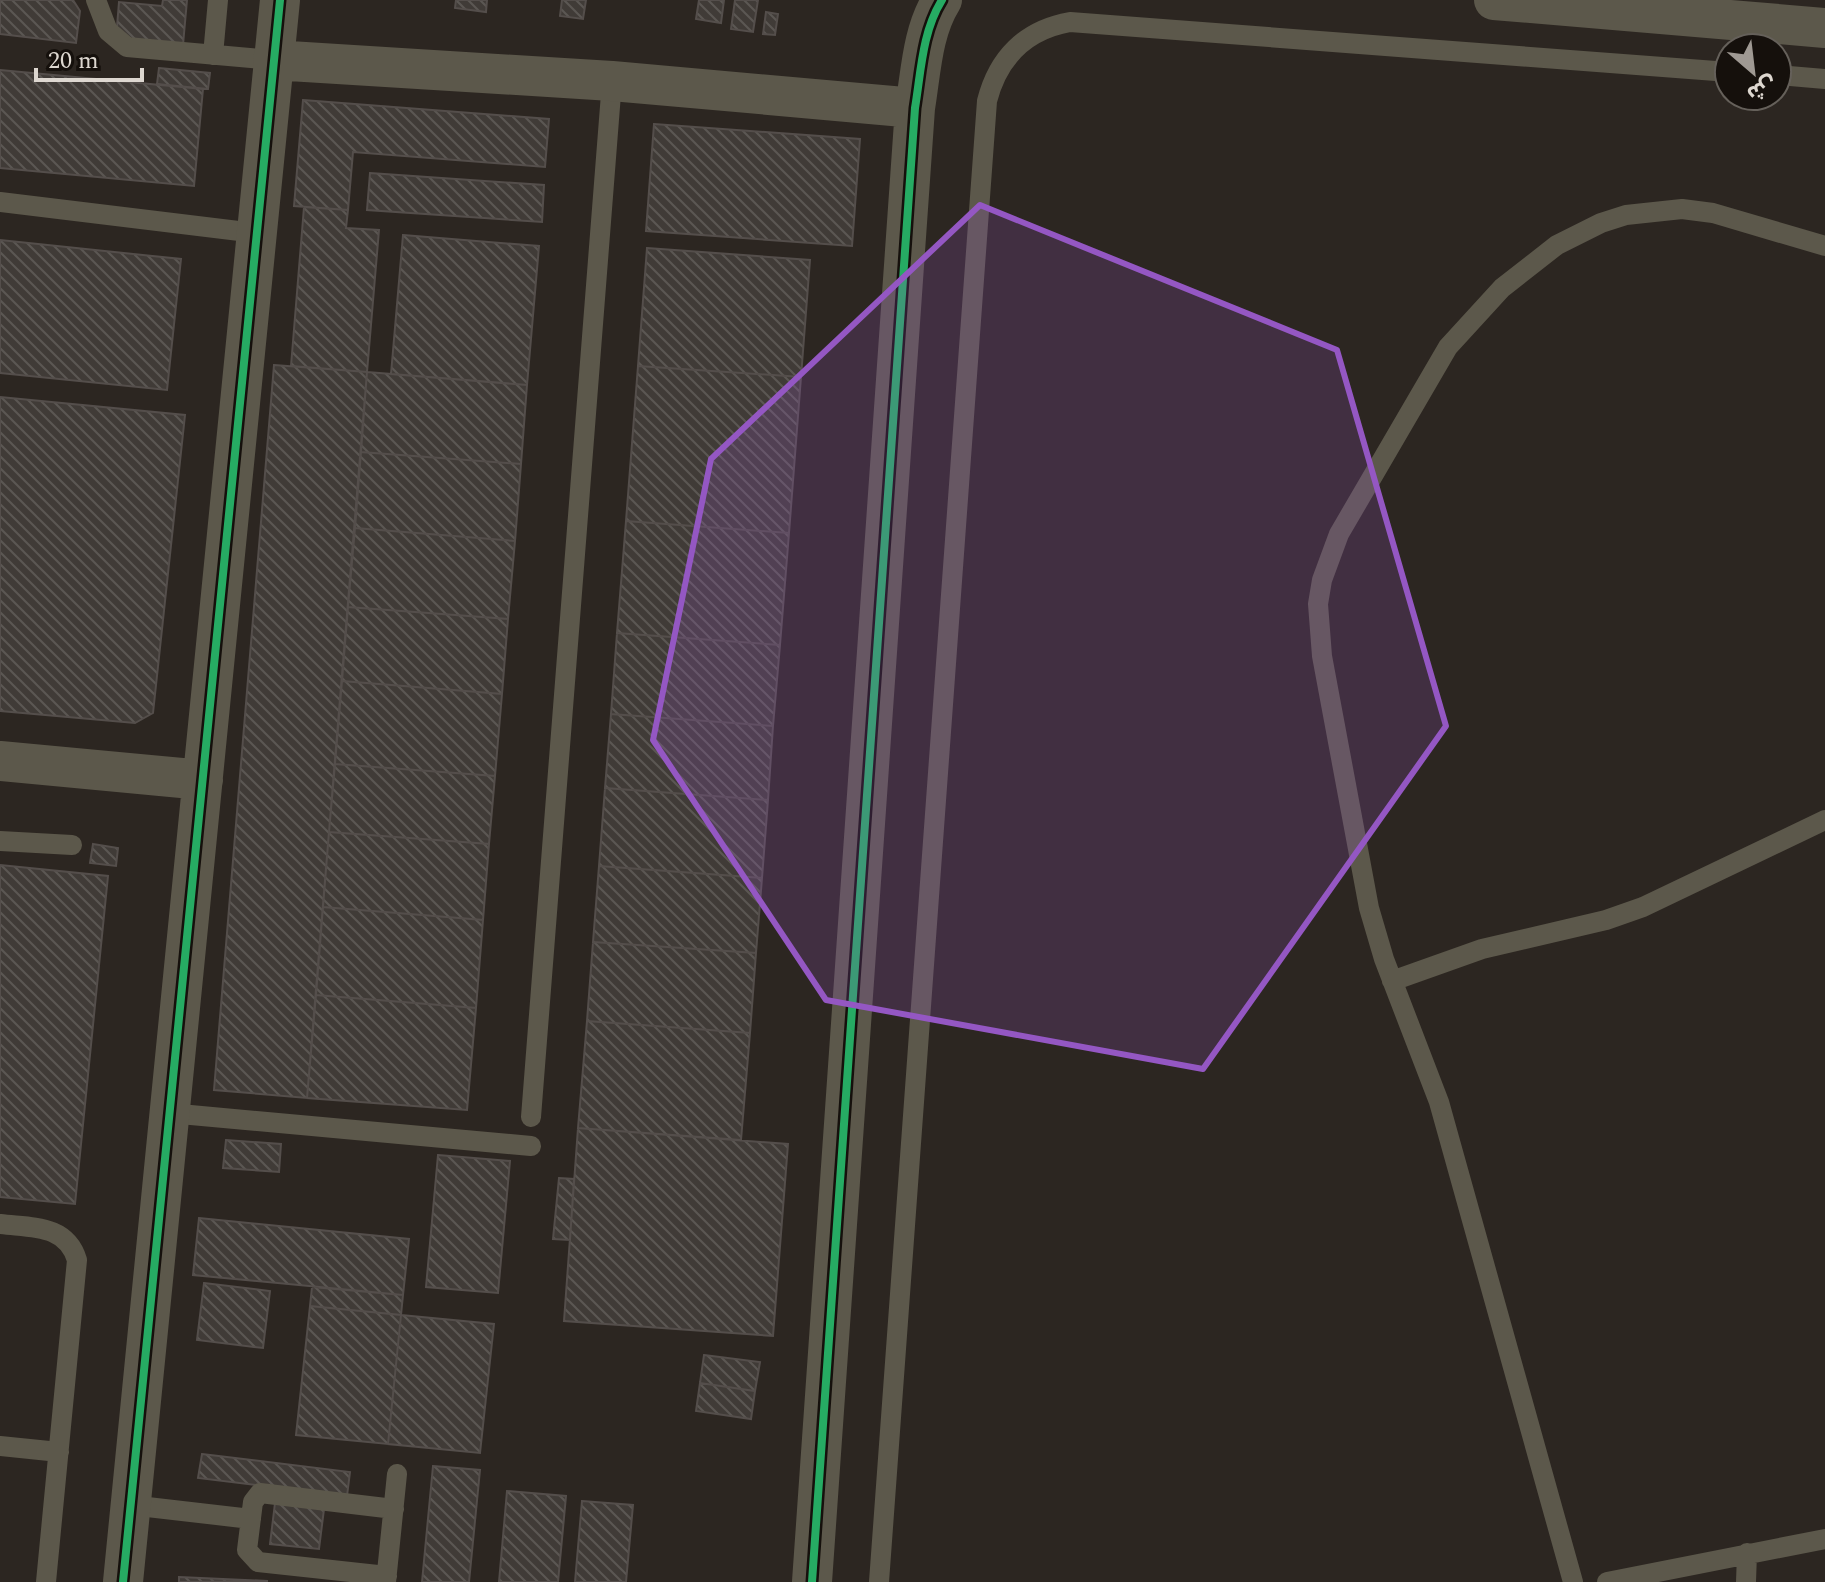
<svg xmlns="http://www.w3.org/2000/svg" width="1825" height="1582" font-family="Spectral,'Noto Sans Arabic',serif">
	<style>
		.building { fill: url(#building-back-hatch); stroke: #544e4b; stroke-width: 2 }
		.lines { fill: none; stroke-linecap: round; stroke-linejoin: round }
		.service { stroke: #5c584b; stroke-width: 20 }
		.minor { stroke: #5c584b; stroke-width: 40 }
		.cycleway-casing { stroke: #15100c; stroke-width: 13 }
		.cycleway { stroke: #26ab63; stroke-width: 8 }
		.marked { fill: #9457c3; fill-opacity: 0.2; stroke: #9457c3; stroke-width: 6; stroke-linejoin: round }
	</style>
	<defs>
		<pattern id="building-back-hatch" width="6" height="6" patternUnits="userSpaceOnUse" patternTransform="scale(2)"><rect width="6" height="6" fill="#403b37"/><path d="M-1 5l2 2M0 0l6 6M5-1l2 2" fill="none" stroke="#5b5753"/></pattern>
	</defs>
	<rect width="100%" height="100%" fill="#2c2621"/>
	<path class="building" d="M 0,0 L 73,0 L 80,11 L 76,43 L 0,34 Z
		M 163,0 L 187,0 L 183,45 L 116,39 L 119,2 L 162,6 Z
		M 456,0 L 487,0 L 486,12 L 455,8 Z
		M 562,0 L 586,0 L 583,19 L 560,16 Z
		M 699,0 L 724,0 L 721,23 L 696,19 Z
		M 735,0 L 758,0 L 753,32 L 731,29 Z
		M 766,12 L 778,14 L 775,35 L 763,34 Z
		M 159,68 L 210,73 L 208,89 L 157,84 Z
		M 0,70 L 203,89 L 194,186 L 0,168 Z
		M 303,100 L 549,119 L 545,167 L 353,152 L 348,210 L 294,206 Z
		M 654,124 L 860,139 L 852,246 L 646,231 Z
		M 370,173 L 544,185 L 542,222 L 367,210 Z
		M 304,207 L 348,210 L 346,228 L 379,230 L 367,372 L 291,366 Z
		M 403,235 L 539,246 L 527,385 L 391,374 Z
		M 0,240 L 181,259 L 167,390 L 0,373 Z
		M 647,248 L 810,260 L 801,377 L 638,366 Z
		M 274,365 L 367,372 L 307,1098 L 214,1090 Z
		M 638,366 L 801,377 L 789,533 L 626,521 Z
		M 367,372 L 527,385 L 521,464 L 361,452 Z
		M 0,397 L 185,415 L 153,713 L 135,723 L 0,711 Z
		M 361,452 L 521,464 L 515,541 L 355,528 Z
		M 626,521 L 789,533 L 780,645 L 617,633 Z
		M 355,528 L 515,541 L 508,619 L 348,607 Z
		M 348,607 L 508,619 L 502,694 L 342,681 Z
		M 617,633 L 780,645 L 773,726 L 611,714 Z
		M 342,681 L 502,694 L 495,776 L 335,764 Z
		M 611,714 L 773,726 L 768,800 L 605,788 Z
		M 335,764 L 495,776 L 489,844 L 329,832 Z
		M 605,788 L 768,800 L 762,878 L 599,866 Z
		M 329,832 L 489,844 L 483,920 L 323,907 Z
		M 93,844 L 118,848 L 116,866 L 90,863 Z
		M 0,865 L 108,876 L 75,1204 L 0,1197 Z
		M 599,866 L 762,878 L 756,953 L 593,942 Z
		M 323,907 L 483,920 L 476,1008 L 316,995 Z
		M 593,942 L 756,953 L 750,1033 L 587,1021 Z
		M 316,995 L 476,1008 L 467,1110 L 307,1098 Z
		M 587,1021 L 750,1033 L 741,1140 L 578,1128 Z
		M 578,1128 L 788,1144 L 773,1336 L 564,1321 Z
		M 226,1140 L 281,1144 L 279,1172 L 223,1168 Z
		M 438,1155 L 510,1161 L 498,1293 L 426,1287 Z
		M 559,1178 L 574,1179 L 570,1240 L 553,1239 Z
		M 199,1218 L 409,1239 L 403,1295 L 193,1275 Z
		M 204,1283 L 270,1291 L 263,1348 L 197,1340 Z
		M 312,1287 L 403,1295 L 401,1315 L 310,1306 Z
		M 310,1306 L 401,1315 L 388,1444 L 296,1435 Z
		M 401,1315 L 494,1324 L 480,1453 L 388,1444 Z
		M 704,1355 L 760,1362 L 755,1391 L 700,1383 Z
		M 700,1383 L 755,1391 L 751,1419 L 696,1411 Z
		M 202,1454 L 350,1472 L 347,1496 L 198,1478 Z
		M 433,1466 L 480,1470 L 469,1582 L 422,1582 Z
		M 507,1491 L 566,1496 L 558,1582 L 499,1582 Z
		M 582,1501 L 633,1505 L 626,1582 L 575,1582 Z
		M 275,1503 L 324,1509 L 319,1549 L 270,1544 Z
		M 179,1577 L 268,1581 L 179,1582 Z"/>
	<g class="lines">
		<path class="service" d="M 96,0 L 108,31 L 127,47 L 273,60
			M 213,55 L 218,0
			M 1777,75 L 1825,79
			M 0,202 L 256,233
			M 0,841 L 72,845
			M 1392,981 L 1482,949 L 1606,920 L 1643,907 L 1825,820
			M 169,1113 L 531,1146
			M 531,1117 L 612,81
			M 0,1224 C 31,1228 66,1224 77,1260 L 46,1582
			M 0,1446 L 59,1452
			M 130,1505 L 251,1519
			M 387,1576 L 258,1562 L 247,1550 L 253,1502 L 260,1493 L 394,1509
			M 386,1582 L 397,1474
			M 879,1582 L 987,101 C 998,58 1025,30 1070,22 L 1729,72
			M 1573,1582 L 1439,1102 L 1384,959 L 1369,908 L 1322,656 L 1318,604 L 1322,580 L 1339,534 L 1448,347 L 1502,288 L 1557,245 L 1601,223 L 1626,215 L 1682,209 L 1713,213 L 1825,246
			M 1607,1582 L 1825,1539
			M 1746,1582 L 1747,1553"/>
		<path class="minor" d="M 1494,0 L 1825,28
			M 273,60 L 612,81 L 915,108
			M 0,761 L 203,780
			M 123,1582 L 280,0
			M 812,1582 L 915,108 C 921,72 922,32 942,0"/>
		<defs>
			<path id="cycleway" d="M 123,1582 L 280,0
				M 812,1582 L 915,108 C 921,72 922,32 942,0"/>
		</defs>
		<use href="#cycleway" class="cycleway-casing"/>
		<use href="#cycleway" class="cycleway"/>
	</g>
	<path class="marked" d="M 980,205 L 1337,350 L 1446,726 L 1203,1069 L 826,1000 L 653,740 L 711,459 Z"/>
	<g transform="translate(1753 72) rotate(152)"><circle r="38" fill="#15100c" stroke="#65605a" stroke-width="2"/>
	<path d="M0-6L14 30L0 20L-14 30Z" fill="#9f9993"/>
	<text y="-12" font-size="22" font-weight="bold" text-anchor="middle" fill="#ddd7d0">ش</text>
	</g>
	<path d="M36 68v12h106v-12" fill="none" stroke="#ddd7d0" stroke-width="4"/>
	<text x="48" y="68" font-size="24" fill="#ddd7d0" stroke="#15100c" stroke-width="6" paint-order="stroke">20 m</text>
</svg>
